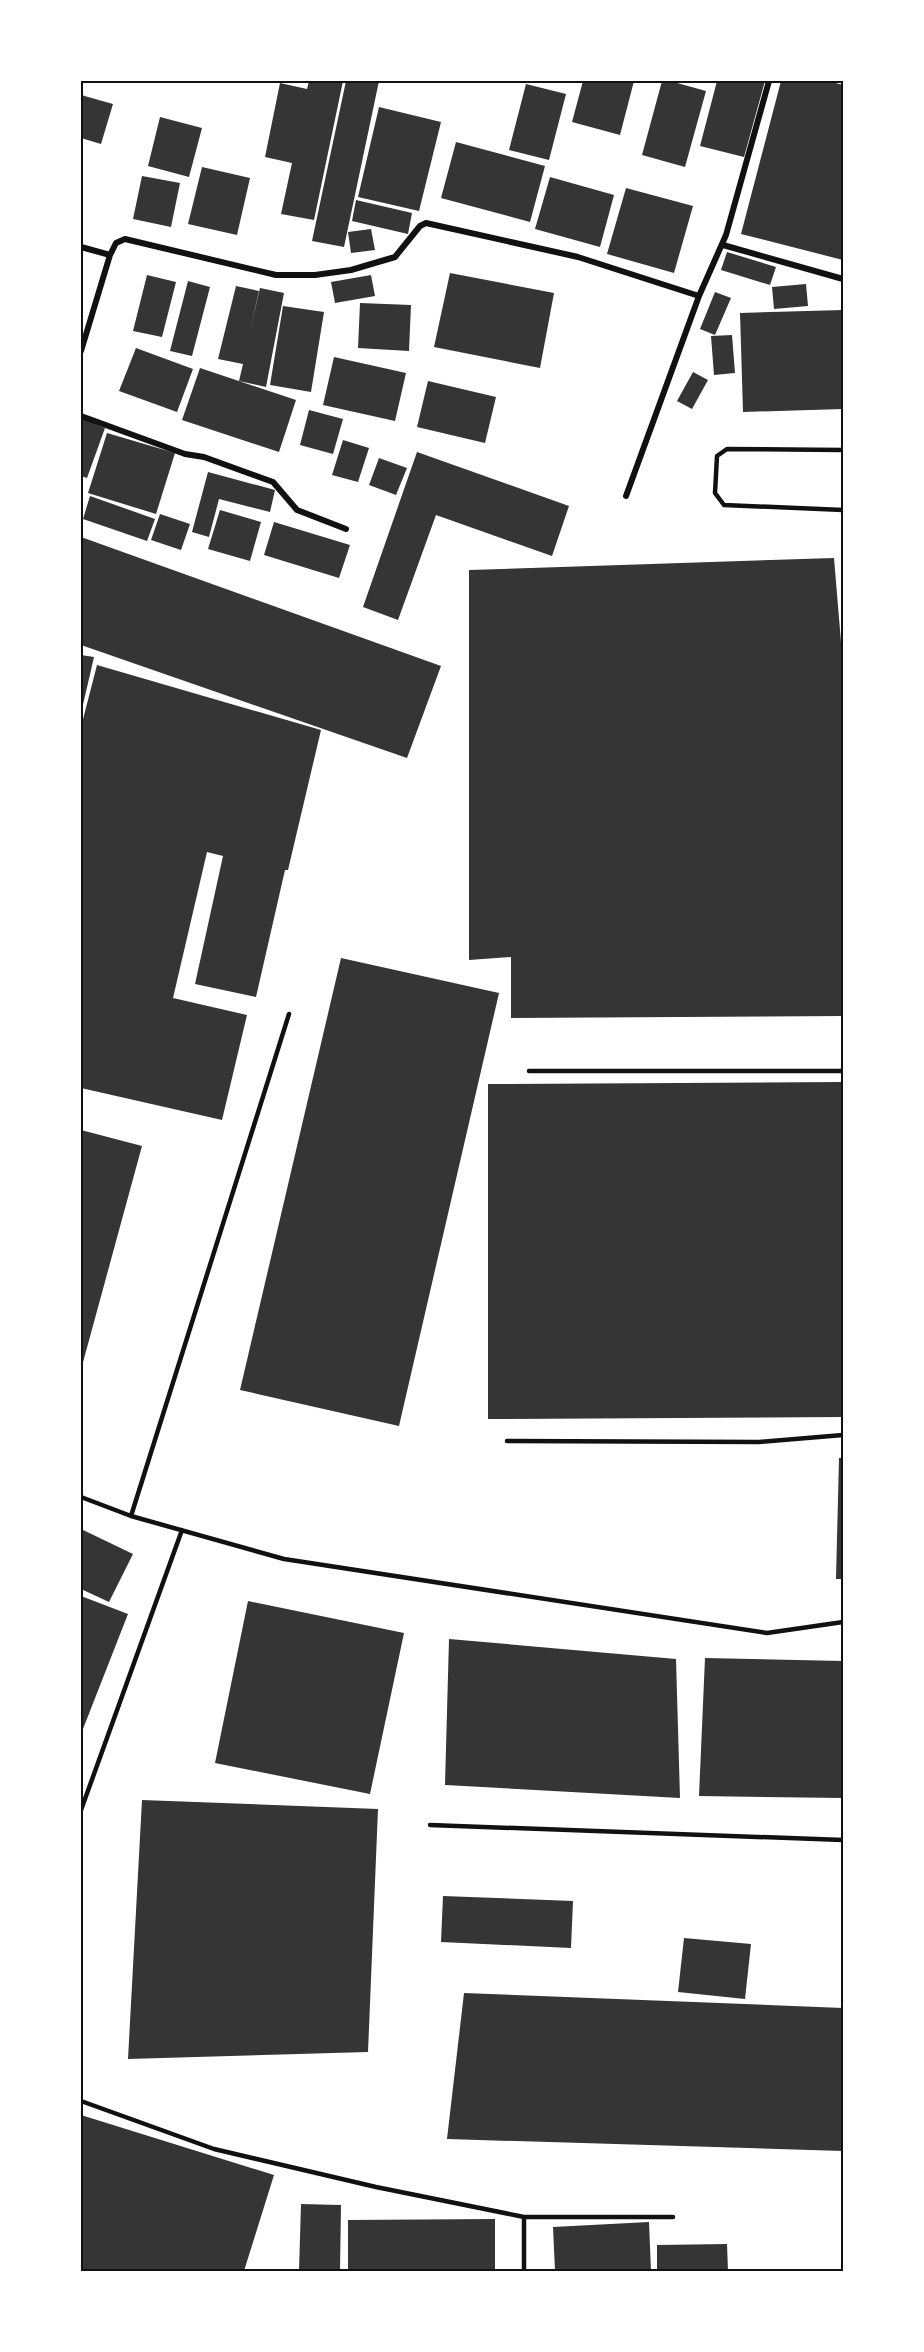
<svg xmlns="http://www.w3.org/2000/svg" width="924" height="2352" font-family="Jost,sans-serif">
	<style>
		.building { fill: #353535 }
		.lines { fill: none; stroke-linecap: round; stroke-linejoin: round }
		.service { stroke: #111; stroke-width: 4.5 }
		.minor { stroke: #111; stroke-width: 6 }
		.neatline { fill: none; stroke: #111; stroke-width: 2 }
	</style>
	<rect width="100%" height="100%" fill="#fff"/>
	<path class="building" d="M 309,81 L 343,81 L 314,220 L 281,214 L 292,163 L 265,157 L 280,83 L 307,89 Z
		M 346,81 L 379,81 L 344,247 L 312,241 Z
		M 583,81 L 634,81 L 620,135 L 572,122 Z
		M 662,81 L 670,81 L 706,91 L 685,167 L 642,155 Z
		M 717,81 L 765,81 L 744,157 L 700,146 Z
		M 781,81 L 828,81 L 843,85 L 843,260 L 741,234 Z
		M 526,84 L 566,94 L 549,160 L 509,150 Z
		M 81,95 L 113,104 L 101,144 L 81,138 Z
		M 379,107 L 441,122 L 419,211 L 358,197 Z
		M 160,117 L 202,128 L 189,177 L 148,166 Z
		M 456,142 L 545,166 L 530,222 L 441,198 Z
		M 202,167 L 250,178 L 237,235 L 188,224 Z
		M 142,176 L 180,183 L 171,227 L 133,219 Z
		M 550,177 L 614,195 L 600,247 L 535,229 Z
		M 626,188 L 693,206 L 674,273 L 607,254 Z
		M 356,200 L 412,213 L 408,234 L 352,221 Z
		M 371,229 L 375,250 L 351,253 L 348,232 Z
		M 727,252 L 776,267 L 770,285 L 721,270 Z
		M 450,273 L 554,293 L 540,368 L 434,347 Z
		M 147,275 L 176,282 L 162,337 L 133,331 Z
		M 371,275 L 375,296 L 335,303 L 331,282 Z
		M 188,281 L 210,287 L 192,356 L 170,351 Z
		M 806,284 L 808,306 L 774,309 L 772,287 Z
		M 236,286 L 259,291 L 249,335 L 260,288 L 284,293 L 266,387 L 239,381 L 243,364 L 218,359 Z
		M 715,292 L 731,298 L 715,335 L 700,329 Z
		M 360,303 L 411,305 L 409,351 L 358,348 Z
		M 283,306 L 324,312 L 311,392 L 270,385 Z
		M 843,310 L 843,409 L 743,412 L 740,313 Z
		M 732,335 L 735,373 L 714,375 L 711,336 Z
		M 136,348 L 193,369 L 177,412 L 119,391 Z
		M 334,357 L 406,373 L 395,421 L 323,405 Z
		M 200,368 L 296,400 L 279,452 L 182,420 Z
		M 693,372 L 708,380 L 692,409 L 677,401 Z
		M 428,381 L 496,397 L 485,443 L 417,427 Z
		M 309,410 L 343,419 L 333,454 L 300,445 Z
		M 81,418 L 105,428 L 87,478 L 81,476 Z
		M 107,433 L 175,453 L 156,514 L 88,493 Z
		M 343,440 L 369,448 L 358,482 L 332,475 Z
		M 417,452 L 569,506 L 552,556 L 436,515 L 398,620 L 363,607 Z
		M 379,458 L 407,468 L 396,495 L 369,485 Z
		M 208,472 L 275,490 L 270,512 L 219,499 L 209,537 L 192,532 Z
		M 90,496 L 155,519 L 147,541 L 83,519 Z
		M 220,510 L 261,522 L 250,561 L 208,549 Z
		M 160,514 L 190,524 L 181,550 L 151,540 Z
		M 274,522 L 350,545 L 339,578 L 264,555 Z
		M 81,537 L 441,666 L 407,758 L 81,645 Z
		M 834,558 L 843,666 L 843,1016 L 511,1018 L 511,957 L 469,960 L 469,570 Z
		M 81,655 L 94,657 L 82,709 L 81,709 Z
		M 97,665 L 321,730 L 288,870 L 285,870 L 256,997 L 195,984 L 223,856 L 207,852 L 173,998 L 247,1015 L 222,1120 L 81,1088 L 81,727 Z
		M 341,958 L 499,993 L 399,1426 L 240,1390 Z
		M 843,1082 L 843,1417 L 488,1419 L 488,1084 Z
		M 81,1130 L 142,1146 L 82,1366 L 81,1366 Z
		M 839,1458 L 843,1458 L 843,1579 L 836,1579 Z
		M 81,1529 L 133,1554 L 109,1602 L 81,1589 Z
		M 81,1596 L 128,1614 L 81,1734 Z
		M 248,1601 L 404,1633 L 370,1794 L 215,1763 Z
		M 449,1639 L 676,1659 L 680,1798 L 445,1785 Z
		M 705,1658 L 843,1661 L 843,1798 L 699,1796 Z
		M 142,1800 L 378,1809 L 368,2052 L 128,2059 Z
		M 443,1896 L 573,1901 L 571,1948 L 441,1942 Z
		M 684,1938 L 751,1944 L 745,1999 L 678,1992 Z
		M 464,1993 L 843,2008 L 843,2151 L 447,2139 Z
		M 81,2115 L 274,2175 L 244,2271 L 81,2271 Z
		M 301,2204 L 341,2205 L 340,2271 L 299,2271 Z
		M 495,2219 L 495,2271 L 348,2271 L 348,2220 Z
		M 649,2222 L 651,2271 L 555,2271 L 553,2227 Z
		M 727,2244 L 728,2271 L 657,2271 L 657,2245 Z"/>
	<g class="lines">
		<path class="service" d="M 843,450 L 727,449 L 717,456 L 715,493 L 724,505 L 843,510
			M 529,1071 L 843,1071
			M 507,1441 L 759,1442 L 843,1435
			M 81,1497 L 131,1516 L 284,1559 L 767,1633 L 843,1622
			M 131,1516 L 289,1014
			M 81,1810 L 182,1530
			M 430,1825 L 843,1840
			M 81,2101 L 214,2149 L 376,2187 L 524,2217 L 524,2271
			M 524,2217 L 673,2217"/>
		<path class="minor" d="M 723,245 L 843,279
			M 81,247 L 110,255 L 116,243 L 125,239 L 276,275 L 315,275 L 351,270 L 395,257 L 420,226 L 426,223 L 578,257 L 699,296 L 726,235 L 769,81
			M 81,351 L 110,255
			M 81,416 L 185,454 L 204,457 L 273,482 L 297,510 L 346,529
			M 626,496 L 699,296"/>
	</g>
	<rect width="924" height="2352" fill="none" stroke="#ffffff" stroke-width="165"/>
	<rect x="82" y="82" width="760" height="2188" class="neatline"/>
</svg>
